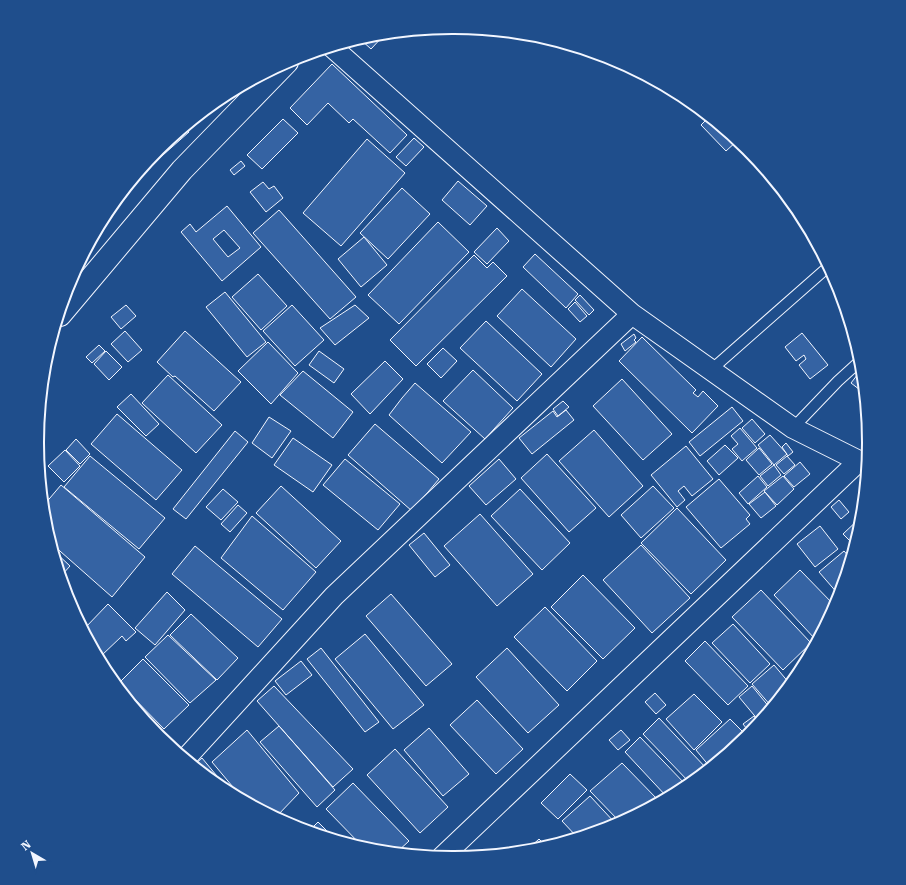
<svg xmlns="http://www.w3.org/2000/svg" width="906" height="885" font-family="'Roboto Serif',serif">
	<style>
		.building { fill: #3563a3; stroke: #f2f6ff; fill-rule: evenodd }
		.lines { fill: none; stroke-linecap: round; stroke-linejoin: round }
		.service-casing { stroke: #f2f6ff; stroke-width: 12 }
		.minor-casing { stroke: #f2f6ff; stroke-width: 22 }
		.secondary-casing { stroke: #f2f6ff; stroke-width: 24 }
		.service { stroke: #1f4e8c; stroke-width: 10 }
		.minor { stroke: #1f4e8c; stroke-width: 20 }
		.secondary { stroke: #1f4e8c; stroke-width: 22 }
		.rim { fill: none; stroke: #f2f6ff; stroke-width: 2 }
	</style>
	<rect width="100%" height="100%" fill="#1f4e8c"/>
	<path class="building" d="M 385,34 L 371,49 L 360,39 L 372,35 Z
		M 332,64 L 407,135 L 390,153 L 353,119 L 349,123 L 328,103 L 307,125 L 290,108 Z
		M 709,117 L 737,141 L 726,151 L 701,125 Z
		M 283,119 L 298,133 L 262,169 L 247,155 Z
		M 185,127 L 189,132 L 155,162 L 152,158 L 159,149 Z
		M 414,138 L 424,147 L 406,166 L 396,157 Z
		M 367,139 L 405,173 L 341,246 L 303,213 Z
		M 241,161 L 245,166 L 234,175 L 230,170 Z
		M 458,181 L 487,206 L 470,225 L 442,200 Z
		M 263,182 L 269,189 L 274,186 L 283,198 L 266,212 L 250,192 Z
		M 402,188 L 430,214 L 388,259 L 360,233 Z
		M 227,206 L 261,247 L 222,281 L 181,232 L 190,224 L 196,232 ZM 224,230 L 240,248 L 228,257 L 213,239 Z
		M 279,210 L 356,297 L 330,319 L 253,233 Z
		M 438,222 L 469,252 L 399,324 L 368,295 Z
		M 497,228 L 509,241 L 487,264 L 474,252 Z
		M 364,237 L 387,265 L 361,287 L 338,259 Z
		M 535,254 L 578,294 L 566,308 L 523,267 Z
		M 474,255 L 487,268 L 493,262 L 507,276 L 416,366 L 390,340 Z
		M 258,274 L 287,306 L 261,330 L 232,297 Z
		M 522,289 L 576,339 L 551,367 L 497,316 Z
		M 225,292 L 266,342 L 247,357 L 206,307 Z
		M 580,295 L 594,310 L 589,315 L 575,300 Z
		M 575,302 L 587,316 L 580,322 L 568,309 Z
		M 126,305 L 136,316 L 121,329 L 111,317 Z
		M 292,305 L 324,340 L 295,366 L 263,331 Z
		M 355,305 L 369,318 L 335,345 L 320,328 Z
		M 486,321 L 542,374 L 517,401 L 460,348 Z
		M 125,331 L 142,350 L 128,362 L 111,344 Z
		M 185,331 L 241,382 L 214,411 L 175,376 L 173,377 L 157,362 Z
		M 802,333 L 828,365 L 810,379 L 799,365 L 806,359 L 804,355 L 796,361 L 785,347 Z
		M 634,334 L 636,338 L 634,340 L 636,342 L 625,351 L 621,344 Z
		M 642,337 L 696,390 L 693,393 L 698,397 L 703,391 L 718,406 L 692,433 L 619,361 Z
		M 268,342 L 298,373 L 271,404 L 238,371 Z
		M 99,345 L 105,351 L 92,363 L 86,357 Z
		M 443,348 L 457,361 L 441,378 L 427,364 Z
		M 106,351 L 122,367 L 109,380 L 94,364 Z
		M 319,351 L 344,369 L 334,383 L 309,365 Z
		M 385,361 L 403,379 L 370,414 L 351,394 Z
		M 473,370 L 513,408 L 485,439 L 443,401 Z
		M 861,370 L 864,393 L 851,383 Z
		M 303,371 L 353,412 L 333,438 L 280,395 Z
		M 168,375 L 222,425 L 196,453 L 142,403 Z
		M 622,379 L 672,434 L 643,460 L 593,406 Z
		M 415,383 L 471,432 L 442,463 L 389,415 L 402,398 Z
		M 131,394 L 159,424 L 146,436 L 117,407 Z
		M 563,401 L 569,407 L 558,416 L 553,409 Z
		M 732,407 L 743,421 L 700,456 L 689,442 Z
		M 566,410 L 574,420 L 532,454 L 519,438 L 553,411 L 557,417 Z
		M 117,414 L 182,470 L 156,500 L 91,444 Z
		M 269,417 L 291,431 L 272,458 L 252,443 Z
		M 752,419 L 765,434 L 755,443 L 742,428 Z
		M 375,424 L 439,479 L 412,511 L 348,455 Z
		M 740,428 L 757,448 L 742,461 L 732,449 L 738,444 L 731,436 Z
		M 594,430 L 643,486 L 609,517 L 559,461 Z
		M 235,431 L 248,442 L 186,519 L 173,509 Z
		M 770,435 L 787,454 L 774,465 L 758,445 Z
		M 293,438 L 332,465 L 313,492 L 274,465 Z
		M 76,439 L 90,454 L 80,464 L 66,450 Z
		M 786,443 L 793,452 L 788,456 L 782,447 Z
		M 725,445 L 738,458 L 719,475 L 707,461 Z
		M 686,446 L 713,479 L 692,496 L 684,486 L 678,491 L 685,500 L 677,507 L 651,475 Z
		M 759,448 L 772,464 L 759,475 L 746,460 Z
		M 65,450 L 80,466 L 64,482 L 48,466 Z
		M 547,454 L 596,508 L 569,532 L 521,478 Z
		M 90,456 L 165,518 L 139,549 L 64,487 Z
		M 787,456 L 795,465 L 784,474 L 776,465 Z
		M 345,459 L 400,504 L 378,530 L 323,485 Z
		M 499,459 L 516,479 L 486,505 L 469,486 Z
		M 800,462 L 810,474 L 794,487 L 784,476 Z
		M 774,465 L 781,475 L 768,486 L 760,476 Z
		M 758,476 L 767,487 L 748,504 L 739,493 Z
		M 783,476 L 794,489 L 777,505 L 764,491 Z
		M 719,479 L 750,515 L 746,519 L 750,524 L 721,548 L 686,507 Z
		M 61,485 L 145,557 L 112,597 L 52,544 L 45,523 L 44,505 Z
		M 281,486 L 341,541 L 316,568 L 256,513 Z
		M 653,486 L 674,508 L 641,538 L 621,515 Z
		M 223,489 L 238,502 L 221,520 L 206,507 Z
		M 520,489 L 570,543 L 542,570 L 491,516 Z
		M 765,492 L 776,506 L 761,518 L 749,504 Z
		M 839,500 L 849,512 L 841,519 L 831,507 Z
		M 238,505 L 247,513 L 230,532 L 221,524 Z
		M 677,508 L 726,560 L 691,594 L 641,543 Z
		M 480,514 L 533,574 L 497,606 L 444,546 Z
		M 252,516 L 316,572 L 283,610 L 221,558 Z
		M 861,517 L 860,524 L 854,545 L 843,534 Z
		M 820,526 L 838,549 L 815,567 L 797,544 Z
		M 424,533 L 450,565 L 435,577 L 409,545 Z
		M 641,545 L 690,598 L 652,633 L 603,580 Z
		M 195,546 L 282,619 L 258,647 L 172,574 Z
		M 54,551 L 70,566 L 61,576 Z
		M 844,551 L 850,558 L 839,595 L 819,572 Z
		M 800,570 L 835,606 L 816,640 L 774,595 Z
		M 583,575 L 635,628 L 603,659 L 551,607 Z
		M 761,590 L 811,643 L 783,670 L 732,617 Z
		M 167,592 L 185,610 L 155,645 L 135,628 Z
		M 391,594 L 452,664 L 426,686 L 366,616 Z
		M 108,604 L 136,632 L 126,641 L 122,636 L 101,656 L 95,650 L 84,629 Z
		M 545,607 L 597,661 L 567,691 L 514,637 Z
		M 191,614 L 238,658 L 217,680 L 170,635 Z
		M 733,624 L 770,664 L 750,683 L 712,643 Z
		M 365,634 L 424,705 L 393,729 L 335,659 Z
		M 168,635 L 216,680 L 190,703 L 145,657 Z
		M 705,641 L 748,686 L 728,705 L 685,661 Z
		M 321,648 L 379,722 L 365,732 L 307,659 Z
		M 507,648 L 559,705 L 528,733 L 476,677 Z
		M 143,659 L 189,705 L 164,729 L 119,683 Z
		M 301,661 L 312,675 L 286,695 L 275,681 Z
		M 774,665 L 790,684 L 771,706 L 752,684 Z
		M 274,686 L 353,769 L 333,787 L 257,701 Z
		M 752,686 L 770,708 L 759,721 L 739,697 Z
		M 655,693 L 666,705 L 656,714 L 645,702 Z
		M 694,694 L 722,722 L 694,750 L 666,719 Z
		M 477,700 L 523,749 L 496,774 L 450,725 Z
		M 754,716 L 758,722 L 750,733 L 743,724 Z
		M 659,718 L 707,769 L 690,783 L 643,734 Z
		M 730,719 L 747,736 L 710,767 L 696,750 Z
		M 279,726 L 335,790 L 317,807 L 260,742 Z
		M 429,728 L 469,774 L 443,796 L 404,750 Z
		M 247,730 L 299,793 L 276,817 L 243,799 L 212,762 Z
		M 621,730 L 630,740 L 618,750 L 609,740 Z
		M 640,737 L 687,786 L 667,797 L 625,752 Z
		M 395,749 L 448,807 L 420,833 L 367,775 Z
		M 202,758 L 231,793 L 222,788 L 194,765 Z
		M 622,763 L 659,801 L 620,822 L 590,791 Z
		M 570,774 L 587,790 L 558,819 L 541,803 Z
		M 353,783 L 409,841 L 397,852 L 372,850 L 364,848 L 326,809 Z
		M 590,796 L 616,824 L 612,826 L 577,837 L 562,821 Z
		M 318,822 L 335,839 L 309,831 Z
		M 539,839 L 546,846 L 534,850 L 526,851 Z"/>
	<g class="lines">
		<defs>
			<path id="service" d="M 711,370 L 828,267
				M 793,428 L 838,381 L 860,361"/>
			<path id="minor" d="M 332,47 L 632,314 L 793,428 L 859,461 L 866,466
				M 186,758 L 334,596 L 632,314
				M 442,857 L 859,461"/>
			<path id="secondary" d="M 60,315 L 182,170 L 287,62"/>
		</defs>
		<use href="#service" class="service-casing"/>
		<use href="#minor" class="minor-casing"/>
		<use href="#secondary" class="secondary-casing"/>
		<use href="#service" class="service"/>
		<use href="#minor" class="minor"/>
		<use href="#secondary" class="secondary"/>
	</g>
	<path d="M0 0H906V885H0ZM452 34H454A408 408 0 0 1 862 442V443A408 408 0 0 1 454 851H452A408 408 0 0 1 44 443V442A408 408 0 0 1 452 34Z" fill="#1f4e8c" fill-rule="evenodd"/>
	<path class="rim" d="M452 34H454A408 408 0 0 1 862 442V443A408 408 0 0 1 454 851H452A408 408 0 0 1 44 443V442A408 408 0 0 1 452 34Z"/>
	<g transform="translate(32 853) rotate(322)" stroke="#1f4e8c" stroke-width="3" paint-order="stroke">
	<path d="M0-3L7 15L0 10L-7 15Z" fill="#f2f6ff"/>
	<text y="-6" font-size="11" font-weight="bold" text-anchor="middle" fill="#f2f6ff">N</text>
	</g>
</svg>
